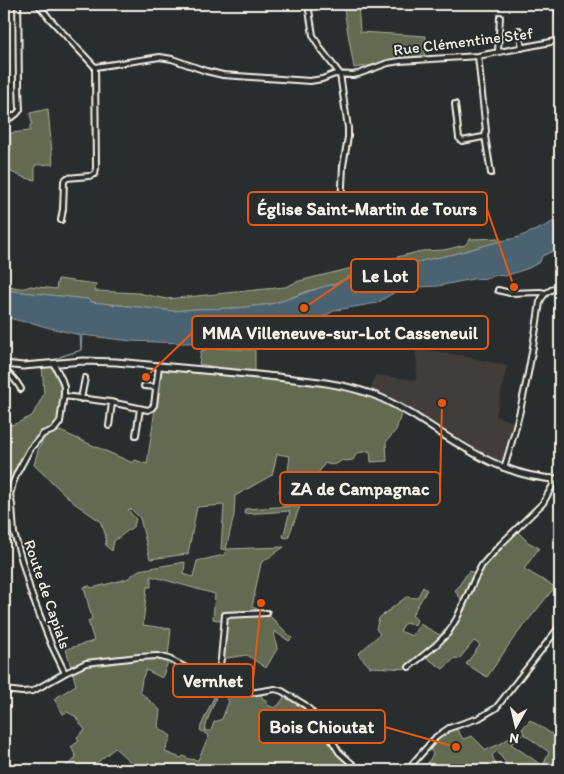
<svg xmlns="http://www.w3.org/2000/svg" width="564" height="774" font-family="Itim,sans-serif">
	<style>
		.built { fill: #3f3c3b }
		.green { fill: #636b51; stroke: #acae9c }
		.water { fill: #4b646f; stroke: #8f9c9f }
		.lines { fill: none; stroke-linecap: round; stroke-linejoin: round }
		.minor-casing { stroke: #f4f1e8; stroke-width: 8 }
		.major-casing { stroke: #f4f1e8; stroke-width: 9 }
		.minor { stroke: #2a2d2e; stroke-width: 4 }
		.major { stroke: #2a2d2e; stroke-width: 5 }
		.labels { text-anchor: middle; stroke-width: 4; stroke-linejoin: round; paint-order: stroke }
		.street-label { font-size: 16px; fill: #f4f1e8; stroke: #2a2d2e }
		.leader { fill: none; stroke: #e8590c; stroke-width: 2 }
		.callout-dot { fill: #e8590c; stroke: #2a2d2e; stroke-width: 2 }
		.callout { fill: #2a2d2e; stroke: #e8590c; stroke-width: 2 }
		.callout-label { font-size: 18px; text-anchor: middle; font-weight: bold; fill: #f4f1e8 }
	</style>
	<rect width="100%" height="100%" fill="#2a2d2e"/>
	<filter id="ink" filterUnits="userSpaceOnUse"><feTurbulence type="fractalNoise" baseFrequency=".02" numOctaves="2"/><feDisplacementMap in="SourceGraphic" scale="10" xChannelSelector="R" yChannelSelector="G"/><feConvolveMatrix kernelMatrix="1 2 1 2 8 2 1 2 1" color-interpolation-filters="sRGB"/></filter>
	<g filter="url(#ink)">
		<path class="built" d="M 415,348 L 464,356 L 507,366 L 496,416 L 514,422 L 503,464 L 369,395 L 375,375 L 416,380 L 417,361 Z"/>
		<path class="green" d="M 343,4 L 358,4 L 360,32 L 426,36 L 424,60 L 398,61 L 354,68 Z
			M 48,109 L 53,164 L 35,165 L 35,180 L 25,178 L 4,169 L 4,150 L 11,149 L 10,133 L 30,131 L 30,125 L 32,124 L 30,113 Z
			M 500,238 L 501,241 L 454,254 L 348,277 L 334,285 L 331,285 L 308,291 L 285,300 L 271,304 L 237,308 L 195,309 L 174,311 L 92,302 L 87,299 L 4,290 L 4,284 C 12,286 22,291 30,286 L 56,289 L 58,279 L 96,284 L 95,291 L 138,293 L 167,299 L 285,287 L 299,281 L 422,251 L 444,250 L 465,245 L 470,239 Z
			M 211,348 L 255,350 L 255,377 L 308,383 L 369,395 L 402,411 L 396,430 L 386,442 L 387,461 L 371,462 L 370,451 L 357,453 L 353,460 L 345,461 L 342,460 C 337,465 331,466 325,463 L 305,493 L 288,538 L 283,537 L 290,511 L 244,514 L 245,509 L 294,506 L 302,491 L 281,495 L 279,490 L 286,486 L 290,456 L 277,454 L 272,475 L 235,496 L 234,515 L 226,549 L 284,547 L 261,563 L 252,607 L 267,613 L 292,638 L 289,641 L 274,631 L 277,649 L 266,668 L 247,655 L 221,659 L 228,622 L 213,619 L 215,594 L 151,576 L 151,587 L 147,587 L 143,625 L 171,629 L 167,665 L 162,678 L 146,670 L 142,679 L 140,692 L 160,710 L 158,727 L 171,736 L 165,752 L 181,758 L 183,756 L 189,759 L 198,760 L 209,736 L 200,730 L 201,726 L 214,697 L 216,698 L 207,721 L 205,731 L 211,731 L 214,722 L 222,719 L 229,701 L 220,692 L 220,688 L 234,697 L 261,694 L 263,699 L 268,701 L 267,705 L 275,708 L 276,706 L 278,706 L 285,696 L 304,707 L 320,726 L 315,734 L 328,738 L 338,753 L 356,770 L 139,770 L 115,748 L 88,770 L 61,770 L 75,759 L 76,757 L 71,747 L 79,741 L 77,737 L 85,730 L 75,716 L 67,712 L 63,714 L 54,699 L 76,685 L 66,649 L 94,641 L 88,621 L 92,619 L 84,587 L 89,586 L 92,588 L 127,579 L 139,570 L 185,562 L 184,574 L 193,577 L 197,561 L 224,555 L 226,550 L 221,549 L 224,505 L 197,507 L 188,554 L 150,559 L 140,518 L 131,509 L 128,510 L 136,519 L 134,526 L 114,541 L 112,551 L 106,546 L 105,533 L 100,521 L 74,503 L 34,465 L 38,450 L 45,436 L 60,431 L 133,463 L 135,460 L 147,464 L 161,368 L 216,373 L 216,367 L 199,364 L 201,351 Z
			M 54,364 L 64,387 L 60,422 L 54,430 L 43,434 L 30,449 L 17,473 L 10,495 L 4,510 L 4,426 L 15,424 L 32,416 L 44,394 L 42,365 Z
			M 515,529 L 528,542 L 539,548 L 524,569 L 555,587 L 513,639 L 487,677 L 466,664 L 480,645 L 474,641 L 459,659 L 455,658 L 443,669 L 427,658 L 410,669 L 370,667 L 358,654 L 380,634 L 376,629 L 379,618 L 406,597 L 417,598 L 423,587 L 427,590 L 412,615 L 417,620 L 415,625 L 405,623 L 400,631 L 412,636 L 420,624 L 440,635 C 450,624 460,613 461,598 L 457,595 L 458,593 L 455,591 L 469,571 L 474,573 L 482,563 Z
			M 530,720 L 555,736 L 560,725 L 560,770 L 511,770 L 497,751 L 492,755 L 498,770 L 424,770 L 433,754 L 427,743 L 435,734 L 453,723 L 463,739 L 472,736 L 486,750 L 500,744 L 520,731 L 522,735 L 511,744 L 543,766 L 549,752 L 525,735 L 522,729 Z"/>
		<path class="water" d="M 560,218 L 560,248 L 542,256 L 540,262 L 529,268 L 505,276 L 496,275 L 488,278 L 473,279 L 438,286 L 419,287 L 415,283 L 411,285 L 401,287 L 395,292 L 377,303 L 336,310 L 306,325 L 254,341 L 183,343 L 131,341 L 82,335 L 81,350 C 72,354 62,355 55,360 C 62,354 72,354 81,350 L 80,335 L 46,327 L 30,322 L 25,322 L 4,317 L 4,290 L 87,299 L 92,302 L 174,311 L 195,309 L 237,308 L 271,304 L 285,300 L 322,287 L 331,285 L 334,285 L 348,277 L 454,254 L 501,241 L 516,238 L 541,228 Z"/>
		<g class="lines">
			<defs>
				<path id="minor" d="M 38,4 L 50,19 L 95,67
					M 308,4 L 313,35 L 320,48 L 340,74 L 348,128 L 348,137 L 343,166 L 341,206 L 335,208 L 322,209 L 319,213
					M 557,4 L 560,20
					M 519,30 L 522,48
					M 498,52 L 500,17
					M 95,67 L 160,57 L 172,59 L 206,71 L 223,75 L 310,81 L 322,79 L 335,74 L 353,75 L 358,74 L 388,63 L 400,61 L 478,56 L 556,41 L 560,39
					M 455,104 L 459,138 L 462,141 L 483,137 L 485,136 L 486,131 L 478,56
					M 4,120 C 11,118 16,116 20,110 C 18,74 19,39 18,4
					M 485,136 L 491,173
					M 342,203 L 352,218
					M 61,220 L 63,209 L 64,181 L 67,178 L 89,176 L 95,174 L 96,168 L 95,67
					M 498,290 L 510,293 L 540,292 L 545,293
					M 54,364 L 62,380 L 64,387 L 64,394 L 60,422 L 54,430 L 43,434 L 30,449 L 17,473 L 13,483 L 10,495 L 12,505 L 14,533 L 31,593 L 51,644 L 65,673
					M 4,371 C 11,374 17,382 21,389
					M 144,386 L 156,387
					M 64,396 L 110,402 L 148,410 L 152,408 L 154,405 L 159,366
					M 81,399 L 85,378
					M 109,426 L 112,403
					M 136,435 L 140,409
					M 504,468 C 522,413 532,358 540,302 C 544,291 551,291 560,285
					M 409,667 L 436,645 L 448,633 L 457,618 L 475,578 L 482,565 L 501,544 L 543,503 L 553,485 L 553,479
					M 216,683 L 221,659 L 225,615 L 267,613
					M 4,690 L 22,692 L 33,691 L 65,673 L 86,663 L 139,657 L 157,656 L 169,659 L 227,689 L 239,692 L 250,693 L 275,689 L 282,691 L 305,705 L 311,711 L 325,729 L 339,752 L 359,770
					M 4,763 L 9,770
					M 409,770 L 414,762 L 436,737 L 449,728 L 479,718 L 496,708 L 560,626"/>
				<path id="major" d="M 4,364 L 23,366 L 83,361 L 116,362 C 167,367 217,371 267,376 C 302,380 336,382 368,393 C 385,398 401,408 416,417 C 460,445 506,479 560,479"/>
			</defs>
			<use href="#minor" class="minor-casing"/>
			<use href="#major" class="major-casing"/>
			<use href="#minor" class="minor"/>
			<use href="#major" class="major"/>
		</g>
	</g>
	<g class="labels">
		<g class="street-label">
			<text transform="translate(463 41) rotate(-7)" y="6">Rue Clémentine Stef</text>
			<text transform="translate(48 594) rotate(71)" y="6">Route de Capials</text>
		</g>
	</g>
	<path class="leader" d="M514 287L487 209M304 308L351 276M146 377L192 333M442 403L440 489M261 603L253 680M456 747L385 727"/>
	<g class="callout-dot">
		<circle cx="514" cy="287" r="5"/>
		<circle cx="304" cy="308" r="5"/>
		<circle cx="146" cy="377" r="5"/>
		<circle cx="442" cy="403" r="5"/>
		<circle cx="261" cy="603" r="5"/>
		<circle cx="456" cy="747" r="5"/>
	</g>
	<g class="callout">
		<rect x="248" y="192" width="239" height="33" rx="5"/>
		<rect x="351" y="259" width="67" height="33" rx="5"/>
		<rect x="192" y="316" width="296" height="33" rx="5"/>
		<rect x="280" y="472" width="160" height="33" rx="5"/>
		<rect x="173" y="664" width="80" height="33" rx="5"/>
		<rect x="259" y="710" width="126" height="33" rx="5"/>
	</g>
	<g class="callout-label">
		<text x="367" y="215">Église Saint-Martin de Tours</text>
		<text x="385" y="282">Le Lot</text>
		<text x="340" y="339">MMA Villeneuve-sur-Lot Casseneuil</text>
		<text x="360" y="495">ZA de Campagnac</text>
		<text x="213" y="687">Vernhet</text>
		<text x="322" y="733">Bois Chioutat</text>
	</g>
	<rect width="564" height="774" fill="none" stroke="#2a2d2e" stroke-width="20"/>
	<rect x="10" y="10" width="544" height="754" fill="none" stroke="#f4f1e8" stroke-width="2" filter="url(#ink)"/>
	<g transform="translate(516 726) rotate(188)" stroke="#2a2d2e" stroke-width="4" paint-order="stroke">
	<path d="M0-4L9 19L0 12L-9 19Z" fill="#f4f1e8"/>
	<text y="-8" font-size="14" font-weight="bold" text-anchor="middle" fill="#f4f1e8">N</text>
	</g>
</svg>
